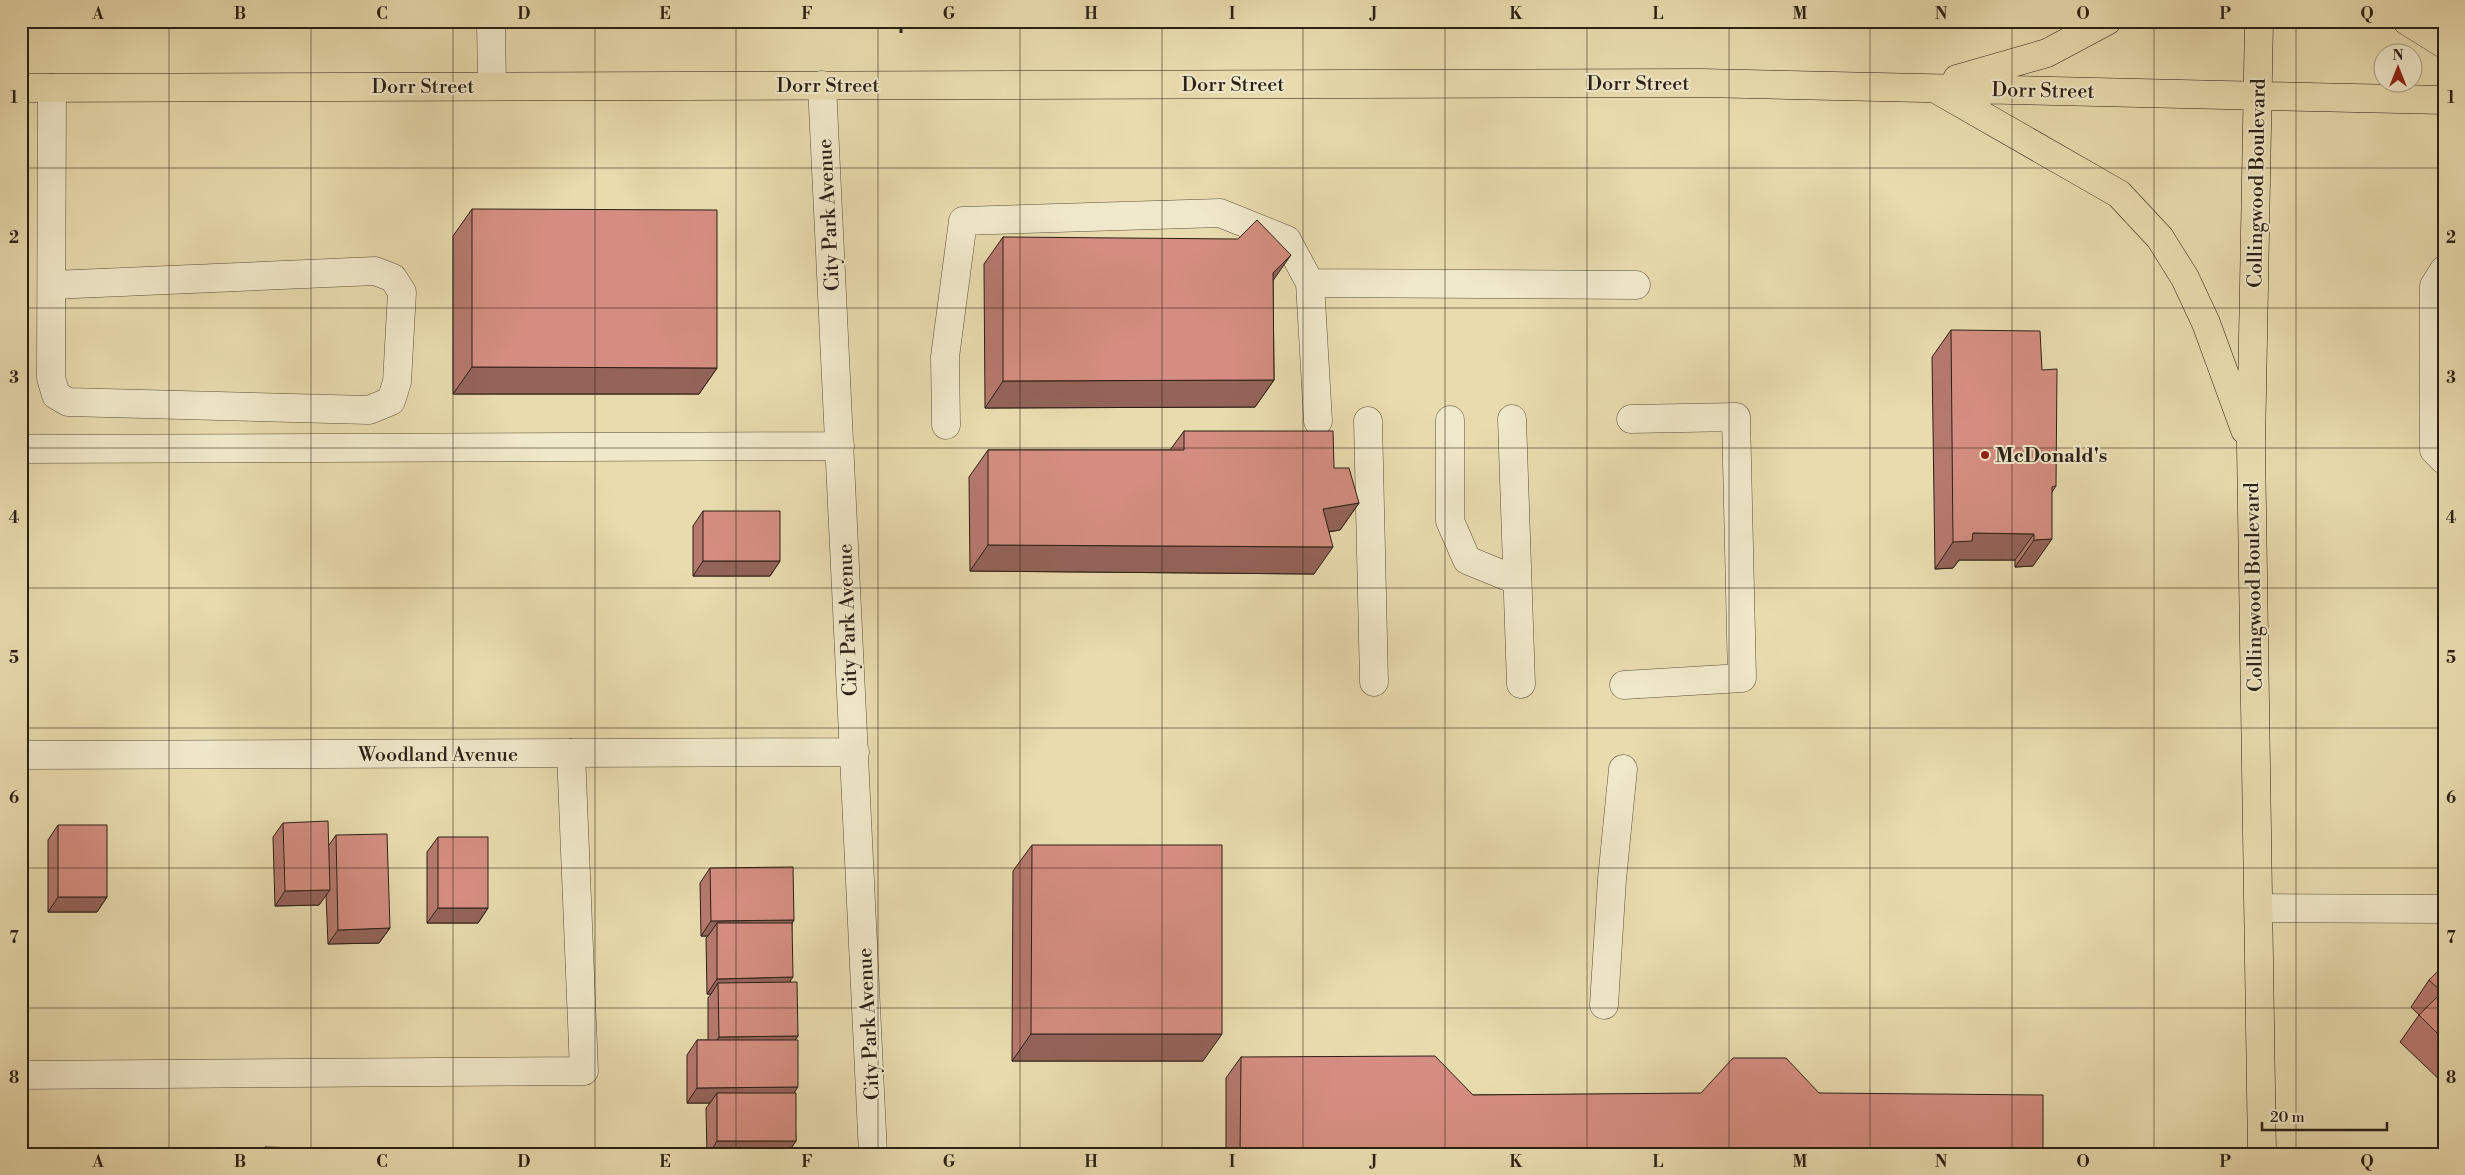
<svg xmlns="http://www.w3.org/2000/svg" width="2465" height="1175" font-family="'Libre Bodoni',serif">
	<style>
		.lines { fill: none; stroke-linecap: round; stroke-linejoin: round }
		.minor-casing { stroke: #5a4f3c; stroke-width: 29 }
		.major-casing { stroke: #2b2016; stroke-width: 29 }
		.path { stroke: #2b2016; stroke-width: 3; stroke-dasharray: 4 2.5; stroke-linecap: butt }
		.minor { stroke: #f0e8ca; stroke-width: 28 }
		.major { stroke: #e8dbae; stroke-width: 28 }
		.wall { fill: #b6796e; stroke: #2b2016 }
		.shaded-wall { fill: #94635a; stroke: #2b2016 }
		.building { fill: #d48d80; stroke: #2b2016 }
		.grid { fill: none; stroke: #2b2016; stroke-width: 1; stroke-opacity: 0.55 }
		.poi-dot { fill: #8f2418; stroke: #f0e8ca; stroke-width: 2 }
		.labels { text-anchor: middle; stroke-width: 4; stroke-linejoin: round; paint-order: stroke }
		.street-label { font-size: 20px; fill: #2b2016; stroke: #f0e8ca }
		.poi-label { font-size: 20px; font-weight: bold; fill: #2b2016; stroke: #f0e8ca; text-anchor: start }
		.neatline { fill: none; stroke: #2b2016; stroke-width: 2 }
		.grid-label { font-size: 16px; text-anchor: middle; font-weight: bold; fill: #2b2016 }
	</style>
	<rect width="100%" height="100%" fill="#e8dbae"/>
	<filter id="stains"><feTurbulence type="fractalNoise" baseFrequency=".004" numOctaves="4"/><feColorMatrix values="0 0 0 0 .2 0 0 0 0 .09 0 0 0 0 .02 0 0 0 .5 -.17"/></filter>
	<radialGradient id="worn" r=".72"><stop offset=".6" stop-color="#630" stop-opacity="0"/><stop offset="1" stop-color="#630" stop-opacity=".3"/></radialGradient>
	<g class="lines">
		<defs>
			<path id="minor" d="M 491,21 L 492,86
				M 822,85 L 873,1154
				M 52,88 L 51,378 L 56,395 L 68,402 L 369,410 L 391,401 L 397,382 L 402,292 L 393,278 L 375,271 L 52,285
				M 2444,270 L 2434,286 L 2434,450 L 2444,460
				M 1512,419 L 1521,684
				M 1450,420 L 1450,521 L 1467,560 L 1516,580
				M 1318,421 L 1310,283 L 1636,285
				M 1368,421 L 1374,682
				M 946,425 L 945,357 L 963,221 L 1220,213 L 1287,240 L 1310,283
				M 21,449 L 840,446
				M 1624,685 L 1742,678 L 1736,417 L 1631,419
				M 21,755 L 855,752
				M 2259,908 L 2444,909
				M 1604,1005 L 1612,879 L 1623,769
				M 21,1075 L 584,1071 L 571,753"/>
			<path id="major" d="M 2259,21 L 2251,445 L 2262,1154
				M 2407,21 L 2444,44
				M 1957,79 L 2047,53 L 2107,21
				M 21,88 L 1701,83 L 2444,100
				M 1936,89 L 2119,194 L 2160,238 L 2185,278 L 2206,323 L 2245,430"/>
		</defs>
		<use href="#minor" class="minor-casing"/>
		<use href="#major" class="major-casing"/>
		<path class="path" d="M 901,33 L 901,21"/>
		<use href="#minor" class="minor"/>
		<use href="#major" class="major"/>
	</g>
	<path class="wall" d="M 472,209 L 717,368 L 699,394 L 453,394 L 453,236 Z
		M 1003,237 L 1273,280 L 1274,380 L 1255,407 L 985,408 L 984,264 Z
		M 1951,330 L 2056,486 L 2052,492 L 2033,566 L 2015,567 L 2015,560 L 1959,560 L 1953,568 L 1935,569 L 1932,357 Z
		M 1184,431 L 1334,468 L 1359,503 L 1340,530 L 1329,532 L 1314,574 L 970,571 L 969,477 L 988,450 L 1170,450 Z
		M 703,511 L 780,561 L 770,576 L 693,576 L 693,526 Z
		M 283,823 L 329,845 L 336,835 L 390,928 L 379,943 L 328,944 L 326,895 L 319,905 L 275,906 L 273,837 Z
		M 58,825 L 107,897 L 97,912 L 48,912 L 48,840 Z
		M 438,837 L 488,908 L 478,923 L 427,923 L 427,852 Z
		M 1032,845 L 1203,1061 L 1012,1061 L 1013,871 Z
		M 710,868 L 794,920 L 792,923 L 790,982 L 798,1036 L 795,1040 L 794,1093 L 796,1141 L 787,1154 L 707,1154 L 706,1108 L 710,1103 L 687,1103 L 687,1055 L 697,1040 L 708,1040 L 708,998 L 711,994 L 707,994 L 706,938 L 708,936 L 701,936 L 700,883 Z
		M 2444,965 L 2444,1084 L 2400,1042 L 2419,1015 L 2411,1007 L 2429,980 Z
		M 1241,1057 L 1473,1095 L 1819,1093 L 2043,1154 L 1226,1154 L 1226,1078 Z
		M 265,1147 L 299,1154 L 261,1154 Z"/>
	<path class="shaded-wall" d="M 1291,255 L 1272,282 L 1273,273 Z
		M 472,367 L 717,368 L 699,394 L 453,394 Z
		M 1274,380 L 1255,407 L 985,408 L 1003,381 Z
		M 1359,503 L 1340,530 L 1304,535 L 1323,509 Z
		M 1973,533 L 2034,534 L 2015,560 L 1959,560 L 1953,568 L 1935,569 L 1953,542 Z
		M 2052,539 L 2033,566 L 2015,567 L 2034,540 Z
		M 988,545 L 1333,547 L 1314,574 L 970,571 Z
		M 703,561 L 780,561 L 770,576 L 693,576 Z
		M 330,890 L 319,905 L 275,906 L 285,891 Z
		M 58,897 L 107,897 L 97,912 L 48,912 Z
		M 438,908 L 488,908 L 478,923 L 427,923 Z
		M 794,920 L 784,935 L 717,923 L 708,936 L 701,936 L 711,921 Z
		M 390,928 L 379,943 L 328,944 L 338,930 Z
		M 793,977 L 783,992 L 718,983 L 711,994 L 707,994 L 717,979 Z
		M 1031,1034 L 1222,1034 L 1203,1061 L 1012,1061 Z
		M 798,1036 L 787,1051 L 709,1052 L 719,1037 Z
		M 798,1087 L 788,1102 L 717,1093 L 710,1103 L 687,1103 L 697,1088 Z
		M 717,1141 L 796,1141 L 787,1154 L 709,1154 Z"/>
	<path class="building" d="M 472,209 L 717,210 L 717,368 L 472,367 Z
		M 1257,220 L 1291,255 L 1273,273 L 1274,380 L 1003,381 L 1003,237 L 1238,239 Z
		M 1951,330 L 2040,331 L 2042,370 L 2057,369 L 2056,486 L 2052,487 L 2052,539 L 2034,540 L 2034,534 L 1973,533 L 1972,541 L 1953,542 Z
		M 1184,431 L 1333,431 L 1334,468 L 1349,468 L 1359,503 L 1323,509 L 1333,547 L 988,545 L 988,450 L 1184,450 Z
		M 703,511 L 780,511 L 780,561 L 703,561 Z
		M 328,821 L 330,890 L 285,891 L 283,823 Z
		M 58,825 L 107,825 L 107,897 L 58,897 Z
		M 387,834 L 390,928 L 338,930 L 336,835 Z
		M 438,837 L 488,837 L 488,908 L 438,908 Z
		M 1032,845 L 1222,845 L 1222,1034 L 1031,1034 Z
		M 793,867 L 794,920 L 711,921 L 710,868 Z
		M 717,923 L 792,923 L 793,977 L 717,979 Z
		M 2444,965 L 2444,1040 L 2419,1015 L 2442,992 L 2429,980 Z
		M 797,982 L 798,1036 L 719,1037 L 718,983 Z
		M 697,1040 L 798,1040 L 798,1087 L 697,1088 Z
		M 1435,1056 L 1473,1095 L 1701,1093 L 1733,1058 L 1786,1058 L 1819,1093 L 2043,1095 L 2043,1154 L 1240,1154 L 1241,1057 Z
		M 717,1093 L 796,1093 L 796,1141 L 717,1141 Z
		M 265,1147 L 299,1148 L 299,1154 L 265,1154 Z"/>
	<path class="grid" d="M 169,21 L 169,1154M 311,21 L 311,1154M 453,21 L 453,1154M 595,21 L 595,1154M 736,21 L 736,1154M 878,21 L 878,1154M 1020,21 L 1020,1154M 1162,21 L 1162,1154M 1303,21 L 1303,1154M 1445,21 L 1445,1154M 1587,21 L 1587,1154M 1729,21 L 1729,1154M 1870,21 L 1870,1154M 2012,21 L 2012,1154M 2154,21 L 2154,1154M 2296,21 L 2296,1154M 21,168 L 2444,168M 21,308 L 2444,308M 21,448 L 2444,448M 21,588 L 2444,588M 21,728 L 2444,728M 21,868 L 2444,868M 21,1008 L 2444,1008"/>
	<circle class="poi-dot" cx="1985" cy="455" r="5"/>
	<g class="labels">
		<g class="street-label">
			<text x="1638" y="90">Dorr Street</text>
			<text x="1233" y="91">Dorr Street</text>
			<text x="828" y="92">Dorr Street</text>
			<text x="423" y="93">Dorr Street</text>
			<text transform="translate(2043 90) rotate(1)" y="7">Dorr Street</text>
			<text transform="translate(2256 183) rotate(-89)" y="7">Collingwood Boulevard</text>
			<text transform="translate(828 215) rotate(-93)" y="7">City Park Avenue</text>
			<text transform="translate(2253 587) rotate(-91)" y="7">Collingwood Boulevard</text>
			<text transform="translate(847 620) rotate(-92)" y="7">City Park Avenue</text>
			<text x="438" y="761">Woodland Avenue</text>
			<text transform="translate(868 1024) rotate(-93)" y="7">City Park Avenue</text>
		</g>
		<g class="poi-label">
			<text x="1995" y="462">McDonald's</text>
		</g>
	</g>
	<rect width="2465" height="1175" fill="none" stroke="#e8dbae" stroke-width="55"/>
	<g transform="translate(2398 68)"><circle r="24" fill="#f0e8ca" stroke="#a19882"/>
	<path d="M0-4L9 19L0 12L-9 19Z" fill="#8f2418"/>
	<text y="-8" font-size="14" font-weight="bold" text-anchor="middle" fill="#2b2016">N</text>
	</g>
	<path d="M2262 1122v8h125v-8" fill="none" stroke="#2b2016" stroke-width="2.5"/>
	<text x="2270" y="1122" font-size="15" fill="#2b2016" stroke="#f0e8ca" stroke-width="4" paint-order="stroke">20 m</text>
	<rect x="28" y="28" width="2410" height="1120" class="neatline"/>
	<g class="grid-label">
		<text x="98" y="19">A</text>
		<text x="240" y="19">B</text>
		<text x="382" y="19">C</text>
		<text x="524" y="19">D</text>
		<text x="665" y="19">E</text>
		<text x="807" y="19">F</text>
		<text x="949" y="19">G</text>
		<text x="1091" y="19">H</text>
		<text x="1232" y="19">I</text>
		<text x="1374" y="19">J</text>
		<text x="1516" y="19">K</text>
		<text x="1658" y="19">L</text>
		<text x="1800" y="19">M</text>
		<text x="1941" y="19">N</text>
		<text x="2083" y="19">O</text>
		<text x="2225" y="19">P</text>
		<text x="2367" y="19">Q</text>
		<text x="14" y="103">1</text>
		<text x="2451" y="103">1</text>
		<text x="14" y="243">2</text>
		<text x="2451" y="243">2</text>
		<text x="14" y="383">3</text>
		<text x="2451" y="383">3</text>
		<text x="14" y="523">4</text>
		<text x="2451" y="523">4</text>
		<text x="14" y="663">5</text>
		<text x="2451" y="663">5</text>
		<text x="14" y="803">6</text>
		<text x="2451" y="803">6</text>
		<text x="14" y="943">7</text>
		<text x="2451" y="943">7</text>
		<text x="14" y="1083">8</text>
		<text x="2451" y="1083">8</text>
		<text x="98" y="1167">A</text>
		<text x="240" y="1167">B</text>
		<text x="382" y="1167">C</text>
		<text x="524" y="1167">D</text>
		<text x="665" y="1167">E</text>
		<text x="807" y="1167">F</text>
		<text x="949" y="1167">G</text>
		<text x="1091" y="1167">H</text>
		<text x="1232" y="1167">I</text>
		<text x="1374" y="1167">J</text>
		<text x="1516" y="1167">K</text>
		<text x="1658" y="1167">L</text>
		<text x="1800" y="1167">M</text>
		<text x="1941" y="1167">N</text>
		<text x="2083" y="1167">O</text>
		<text x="2225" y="1167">P</text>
		<text x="2367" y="1167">Q</text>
	</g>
	<rect width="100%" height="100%" filter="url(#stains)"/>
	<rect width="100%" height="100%" fill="url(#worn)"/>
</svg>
